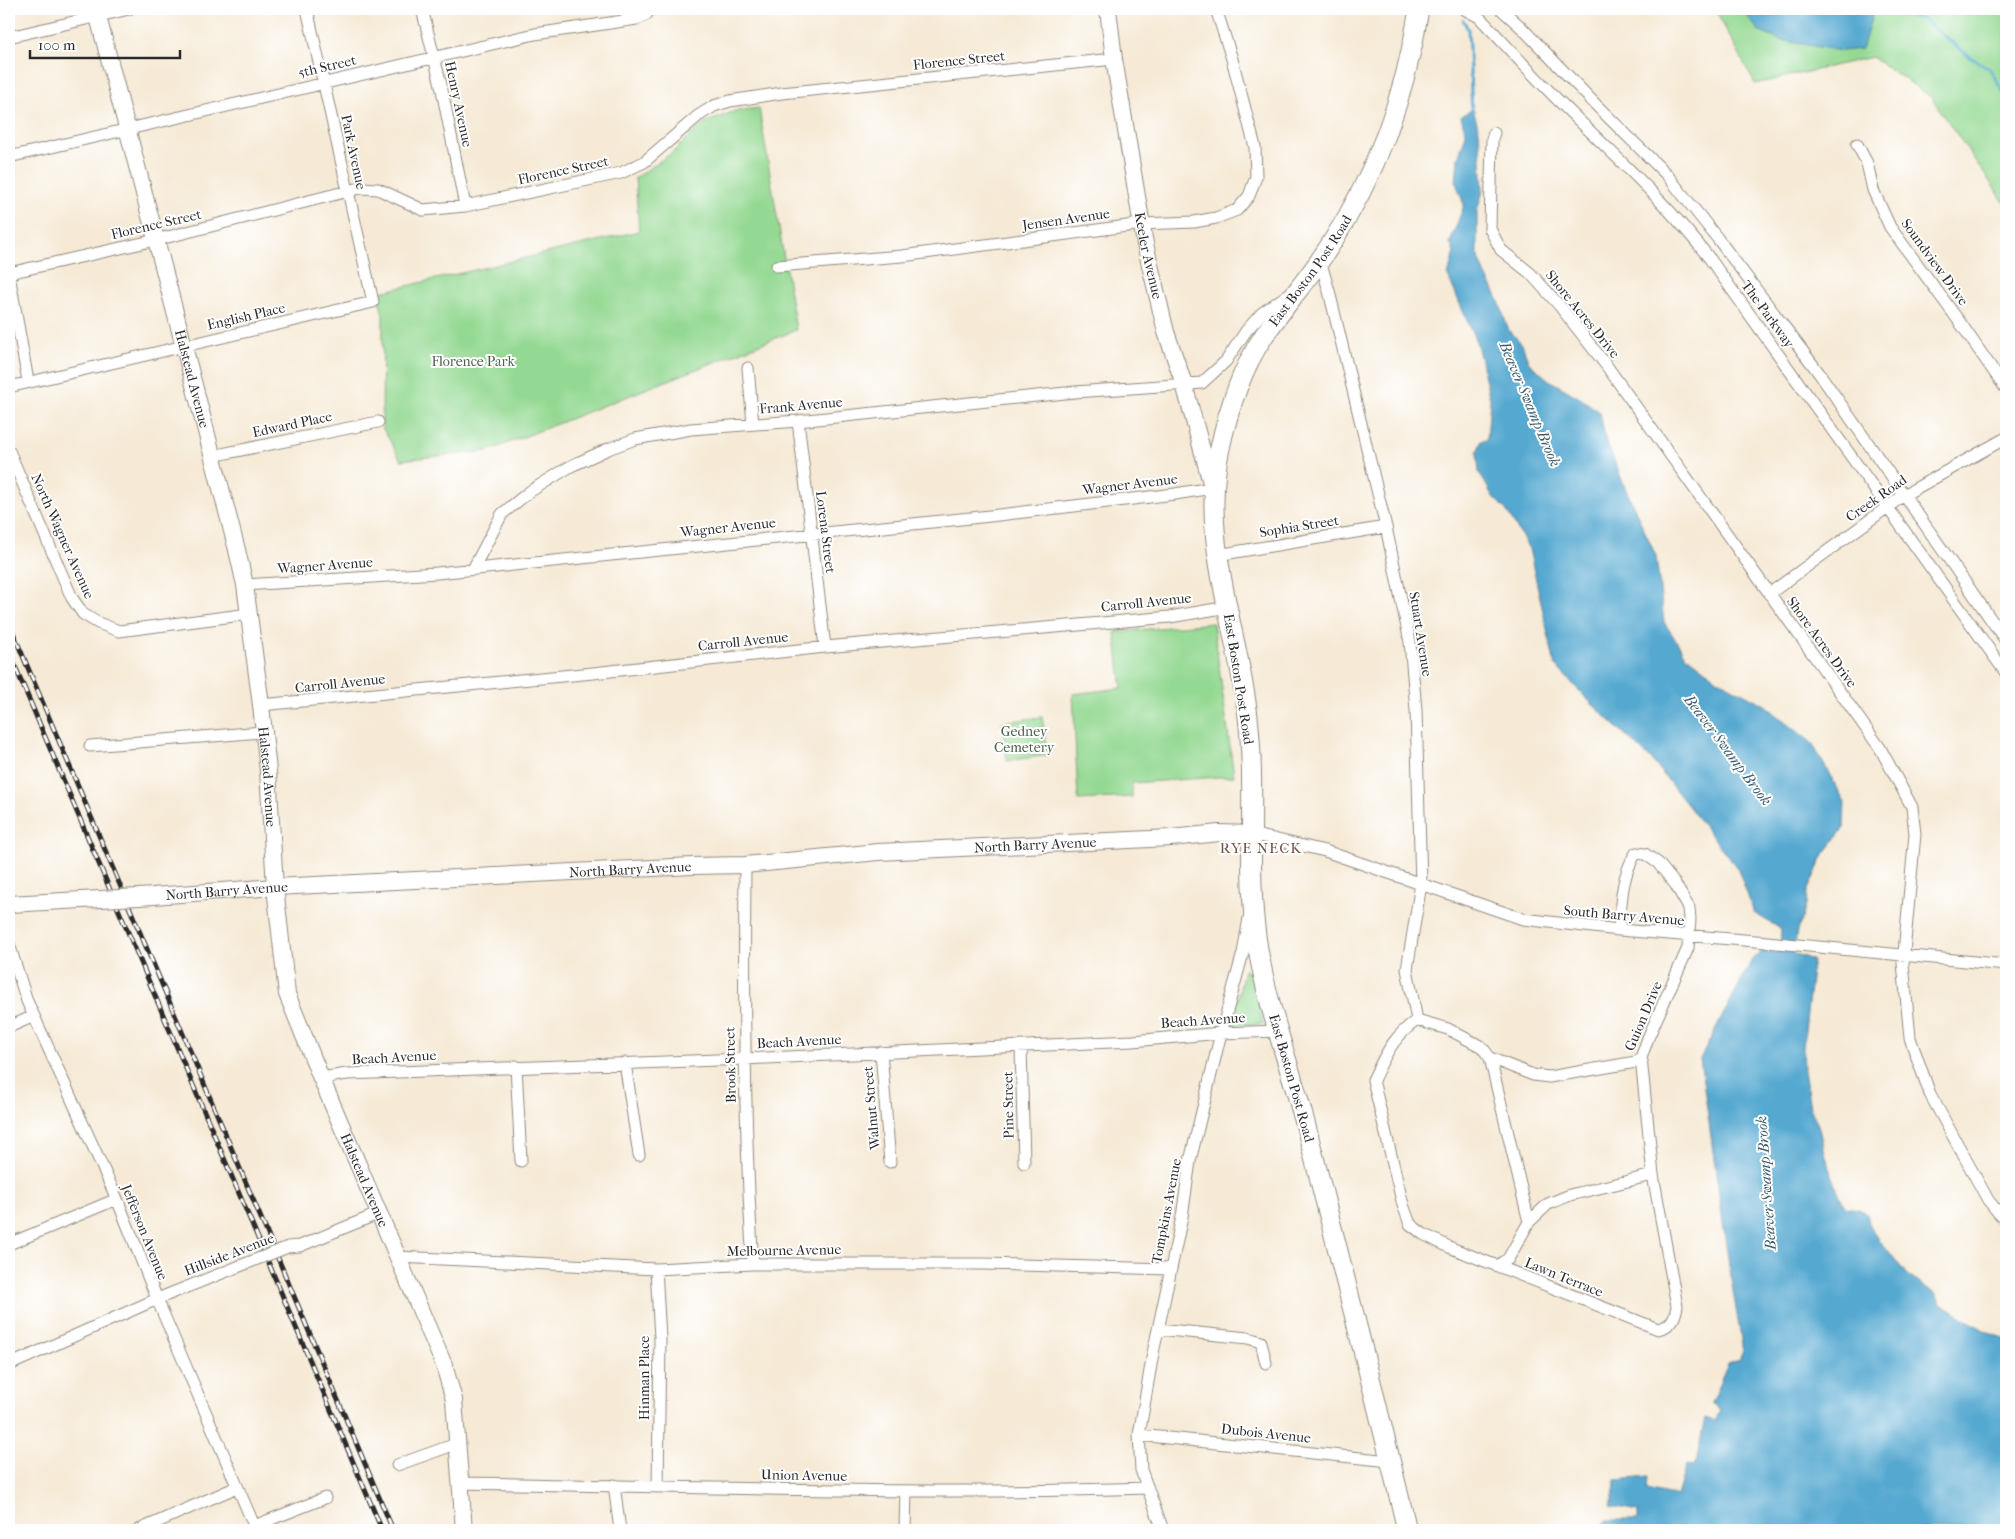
<svg xmlns="http://www.w3.org/2000/svg" width="2015" height="1539" font-family="'IM FELL French Canon',serif">
	<style>
		.green { fill: #94d993; stroke: #60825f }
		.water { fill: #54a8d0; stroke: #406a7e }
		.lines { fill: none; stroke-linecap: round; stroke-linejoin: round }
		.stream { stroke: #54a8d0; stroke-width: 3 }
		.street-casing { stroke: #908a80; stroke-width: 13 }
		.secondary-casing { stroke: #908a80; stroke-width: 18 }
		.primary-casing { stroke: #908a80; stroke-width: 21 }
		.street { stroke: #fff; stroke-width: 11 }
		.secondary { stroke: #fff; stroke-width: 16 }
		.primary { stroke: #fff; stroke-width: 19 }
		.rail-casing { stroke: #2b2b2b; stroke-width: 5 }
		.rail { stroke: #fff; stroke-width: 3; stroke-dasharray: 9; stroke-linecap: butt }
		.street-bridge-casing { stroke: #908a80; stroke-width: 13; stroke-linecap: butt }
		.secondary-bridge-casing { stroke: #908a80; stroke-width: 18; stroke-linecap: butt }
		.street-bridge { stroke: #fff; stroke-width: 11 }
		.secondary-bridge { stroke: #fff; stroke-width: 16 }
		.labels { text-anchor: middle; stroke-width: 4; stroke-linejoin: round; paint-order: stroke }
		.street-label { font-size: 14px; fill: #2b2b2b; stroke: #fff }
		.park-label { font-size: 14px; fill: #4a5f4a; stroke: #fff }
		.water-label { font-size: 15px; font-style: italic; fill: #3b5d6d; stroke: #fff }
		.neighbourhood-label { font-size: 15px; letter-spacing: 1px; fill: #72544d; stroke: #fff }
	</style>
	<rect width="100%" height="100%" fill="#fff"/>
	<filter id="ink" filterUnits="userSpaceOnUse"><feTurbulence type="fractalNoise" baseFrequency=".02" numOctaves="2"/><feDisplacementMap in="SourceGraphic" scale="10" xChannelSelector="R" yChannelSelector="G"/><feConvolveMatrix kernelMatrix="1 2 1 2 8 2 1 2 1" color-interpolation-filters="sRGB"/></filter>
	<filter id="wash" filterUnits="userSpaceOnUse"><feTurbulence type="fractalNoise" baseFrequency=".0096" numOctaves="4" result="noise"/><feDisplacementMap in="SourceGraphic" scale="20" xChannelSelector="R" yChannelSelector="G"/><feGaussianBlur stdDeviation="1.12" result="paint"/><feColorMatrix in="noise" values="0 0 0 0 0 0 0 0 0 0 0 0 0 0 0 0 0 1.4 0 .05"/><feComposite in="paint" operator="in"/></filter>
	<g filter="url(#wash)">
		<rect width="100%" height="100%" fill="#f6ead6"/>
		<path class="green" d="M 1715,9 L 2006,9 L 2006,205 L 1931,97 L 1872,57 L 1755,84 Z
			M 759,108 L 796,330 L 488,451 L 401,460 L 382,427 L 383,314 L 377,293 L 639,231 L 635,178 L 672,153 L 697,129 L 707,122 L 735,111 Z
			M 1213,623 L 1234,776 L 1132,783 L 1132,797 L 1078,800 L 1073,694 L 1122,688 L 1115,632 Z
			M 1042,717 L 1048,755 L 1007,761 L 1002,722 Z
			M 1244,970 L 1253,973 L 1263,1024 L 1232,1025 Z"/>
		<path class="water" d="M 1750,9 L 1874,9 L 1862,49 L 1841,51 L 1780,40 L 1760,32 L 1747,16 Z
			M 1473,109 L 1479,130 L 1483,191 L 1477,211 L 1477,253 L 1486,275 L 1499,301 L 1508,329 L 1522,344 L 1529,363 L 1549,380 L 1580,398 L 1600,412 L 1605,438 L 1624,485 L 1656,556 L 1664,622 L 1685,654 L 1719,680 L 1765,705 L 1812,743 L 1845,802 L 1844,828 L 1824,854 L 1807,892 L 1806,905 L 1801,922 L 1797,930 L 1794,954 L 1803,956 L 1813,961 L 1803,1048 L 1804,1071 L 1810,1108 L 1818,1125 L 1831,1175 L 1845,1207 L 1859,1209 L 1867,1214 L 1870,1227 L 1907,1275 L 1936,1294 L 1941,1304 L 1979,1327 L 2006,1340 L 2006,1530 L 1599,1530 L 1607,1520 L 1638,1520 L 1638,1511 L 1611,1506 L 1616,1480 L 1648,1477 L 1647,1489 L 1677,1496 L 1686,1465 L 1693,1466 L 1697,1458 L 1705,1418 L 1715,1421 L 1720,1409 L 1711,1403 L 1728,1364 L 1739,1360 L 1743,1351 L 1730,1273 L 1700,1059 L 1753,958 L 1763,951 L 1780,953 L 1781,929 L 1754,913 L 1738,869 L 1651,759 L 1588,700 L 1555,665 L 1529,549 L 1506,510 L 1493,497 L 1479,472 L 1477,453 L 1481,441 L 1487,440 L 1490,399 L 1477,344 L 1448,276 L 1454,252 L 1450,243 L 1464,205 L 1456,183 L 1458,158 L 1466,134 L 1461,116 Z"/>
		<g class="lines">
			<path class="stream" d="M 1874,9 L 1923,19 L 1970,57 L 1989,68 L 2006,96
				M 1463,20 L 1468,29 L 1472,113"/>
		</g>
	</g>
	<g filter="url(#ink)">
		<g class="lines">
			<defs>
				<path id="street" d="M 422,9 L 441,85 L 465,206
					M 1464,9 L 1479,17 C 1507,46 1534,77 1563,105 C 1616,157 1665,201 1710,259 L 2006,673
					M 1501,9 L 1522,28 L 1598,107 L 1667,175 L 1718,239 L 1819,373 L 2006,641
					M 9,37 L 129,9
					M 1494,133 L 1492,139 L 1490,229 L 1501,250 L 1530,273 L 1559,305 L 1606,365 L 1880,748 L 1912,807 L 1915,834 L 1903,963 L 1910,1038 L 1930,1094 L 1988,1200 L 2006,1222
					M 1857,144 L 1867,163 L 1873,190 L 1890,227 L 1959,321 L 2006,389
					M 9,157 L 535,34 L 637,19 L 646,15 L 650,9
					M 1320,260 L 1329,291 L 1386,527 L 1410,642 L 1416,710 L 1421,884 L 1407,969 L 1417,1020
					M 777,266 L 902,256 L 1142,224 L 1194,222 L 1216,218 L 1237,210 L 1249,196 L 1256,177 L 1255,147 L 1232,59 L 1216,9
					M 9,273 L 156,240 L 360,188 L 378,189 L 423,210 L 465,206 L 621,173 L 644,162 L 698,116 L 714,106 L 730,101 L 782,93 L 1114,59
					M 9,275 L 28,381
					M 748,368 L 753,424
					M 9,387 L 373,302 L 307,9
					M 798,421 L 825,647
					M 9,451 L 72,598 L 83,614 L 98,623 L 119,631 L 249,614
					M 212,456 L 378,422
					M 1217,555 L 1386,527
					M 473,569 L 502,514 L 529,492 L 571,466 L 608,449 L 635,439 L 691,429 L 798,421 L 1075,392 L 1202,383 L 1226,361 L 1246,331 L 1262,313 L 1289,294
					M 245,585 L 437,573 L 990,516 L 1175,494 L 1212,488
					M 1769,594 L 1904,495 L 2006,438
					M 261,705 L 593,673 L 825,647 L 1170,617 L 1228,607
					M 90,746 L 263,732
					M 1251,834 L 1325,851 L 1523,919 L 1619,930 L 1756,941 L 2006,965
					M 745,865 C 744,998 744,1131 753,1264
					M 9,944 L 27,1001 L 117,1199 L 157,1299 L 256,1530
					M 1417,1020 C 1392,1038 1386,1054 1373,1080 L 1403,1205 L 1410,1224 L 1423,1234 L 1449,1247 L 1658,1329 C 1671,1326 1675,1319 1677,1306 L 1653,1175 L 1641,1058 L 1648,1038 L 1688,948 L 1690,919 L 1689,908 L 1675,884 L 1658,863 L 1645,854 L 1636,853 C 1621,876 1621,904 1619,930
					M 1417,1020 L 1448,1029 L 1482,1047 L 1490,1058 L 1533,1075 L 1549,1077 L 1642,1061
					M 9,1027 L 34,1016
					M 1021,1046 L 1024,1163
					M 881,1052 L 890,1162
					M 1490,1058 L 1529,1222
					M 625,1063 L 639,1155
					M 516,1066 L 521,1161
					M 321,1078 L 347,1074 L 744,1059 L 1133,1041 L 1221,1033 L 1278,1031
					M 9,1244 L 117,1199
					M 288,1247 L 300,1246 L 380,1213
					M 398,1257 L 656,1269 L 753,1264 L 982,1264 L 1170,1269
					M 1497,1266 L 1508,1259 L 1529,1222 L 1548,1204 L 1570,1195 L 1653,1175
					M 656,1269 L 660,1338 L 658,1487
					M 1158,1329 L 1248,1338 L 1261,1342 L 1266,1363
					M 9,1365 L 157,1299 L 250,1262
					M 1139,1435 L 1390,1461
					M 397,1465 L 456,1444
					M 460,1483 C 690,1486 919,1496 1148,1488
					M 614,1485 L 620,1530
					M 254,1526 L 325,1498
					M 139,1530 L 237,1487
					M 905,1530 L 906,1491
					M 1163,1530 L 1141,1470 L 1139,1435 L 1153,1353 L 1182,1217 L 1190,1161 L 1221,1033 L 1243,953 L 1249,918"/>
				<g id="secondary">
					<path id="s1" d="M 96,9 L 237,550 L 245,585 L 261,705 L 268,771 L 275,887 L 287,994 L 321,1078 L 444,1365 L 454,1400 L 464,1530"/>
					<path id="s2" d="M 1108,9 L 1114,59 L 1145,244 L 1166,332 L 1184,384 L 1213,490"/>
					<path id="s3" d="M 139,897 L 275,887 L 693,866 L 745,865 L 878,852 L 1171,838 L 1219,833 L 1251,834"/>
					<path d="M 9,904 L 100,899"/>
				</g>
				<g id="primary">
					<path id="s4" d="M 1407,1530 C 1376,1398 1342,1266 1308,1134 C 1292,1072 1269,1012 1258,949 C 1245,872 1257,794 1248,717 C 1238,628 1199,539 1220,448 C 1228,411 1242,369 1263,337 C 1284,306 1309,278 1329,247 C 1376,175 1406,93 1419,9"/>
				</g>
			</defs>
			<use href="#street" class="street-casing"/>
			<use href="#secondary" class="secondary-casing"/>
			<use href="#primary" class="primary-casing"/>
			<use href="#street" class="street"/>
			<use href="#secondary" class="secondary"/>
			<use href="#primary" class="primary"/>
			<defs>
				<path id="rail" d="M 9,623 L 393,1530
					M 9,652 L 382,1530"/>
			</defs>
			<use href="#rail" class="rail-casing"/>
			<use href="#rail" class="rail"/>
			<defs>
				<path id="street-bridge" d="M 250,1262 L 288,1247"/>
				<path id="secondary-bridge" d="M 100,899 L 139,897"/>
			</defs>
			<use href="#street-bridge" class="street-bridge-casing"/>
			<use href="#secondary-bridge" class="secondary-bridge-casing"/>
			<use href="#street-bridge" class="street-bridge"/>
			<use href="#secondary-bridge" class="secondary-bridge"/>
		</g>
	</g>
	<g class="labels">
		<g class="street-label">
			<text transform="translate(959 60) rotate(-6)" y="5">Florence Street</text>
			<text transform="translate(327 66) rotate(-13)" y="5">5th Street</text>
			<text transform="translate(459 104) rotate(78)" y="5">Henry Avenue</text>
			<text transform="translate(354 152) rotate(78)" y="5">Park Avenue</text>
			<text transform="translate(563 170) rotate(-12)" y="5">Florence Street</text>
			<text transform="translate(1066 219) rotate(-8)" y="5">Jensen Avenue</text>
			<text transform="translate(156 224) rotate(-13)" y="5">Florence Street</text>
			<text dy="5" stroke="none"><textPath href="#s2" startOffset="250">Keeler Avenue</textPath></text>
			<text transform="translate(1935 262) rotate(54)" y="5">Soundview Drive</text>
			<text dy="5" stroke="none"><textPath href="#s4" startOffset="1306">East Boston Post Road</textPath></text>
			<text transform="translate(1583 314) rotate(51)" y="5">Shore Acres Drive</text>
			<text transform="translate(1768 314) rotate(54)" y="5">The Parkway</text>
			<text transform="translate(246 316) rotate(-13)" y="5">English Place</text>
			<text dy="5" stroke="none"><textPath href="#s1" startOffset="382">Halstead Avenue</textPath></text>
			<text transform="translate(801 405) rotate(-5)" y="5">Frank Avenue</text>
			<text transform="translate(292 424) rotate(-12)" y="5">Edward Place</text>
			<text transform="translate(1130 484) rotate(-7)" y="5">Wagner Avenue</text>
			<text transform="translate(1876 498) rotate(-35)" y="5">Creek Road</text>
			<text transform="translate(1299 526) rotate(-9)" y="5">Sophia Street</text>
			<text transform="translate(728 527) rotate(-6)" y="5">Wagner Avenue</text>
			<text transform="translate(826 532) rotate(83)" y="5">Lorena Street</text>
			<text transform="translate(63 536) rotate(66)" y="5">North Wagner Avenue</text>
			<text transform="translate(325 565) rotate(-4)" y="5">Wagner Avenue</text>
			<text transform="translate(1146 602) rotate(-6)" y="5">Carroll Avenue</text>
			<text transform="translate(1421 634) rotate(81)" y="5">Stuart Avenue</text>
			<text transform="translate(743 641) rotate(-6)" y="5">Carroll Avenue</text>
			<text transform="translate(1822 642) rotate(54)" y="5">Shore Acres Drive</text>
			<text transform="translate(1239 679) rotate(81)" y="5">East Boston Post Road</text>
			<text transform="translate(340 683) rotate(-6)" y="5">Carroll Avenue</text>
			<text dy="5" stroke="none"><textPath href="#s1" startOffset="788">Halstead Avenue</textPath></text>
			<text dy="5" stroke="none"><textPath href="#s3" startOffset="898">North Barry Avenue</textPath></text>
			<text dy="5" stroke="none"><textPath href="#s3" startOffset="492">North Barry Avenue</textPath></text>
			<text dy="5" stroke="none"><textPath href="#s3" startOffset="88">North Barry Avenue</textPath></text>
			<text transform="translate(1624 915) rotate(5)" y="5">South Barry Avenue</text>
			<text transform="translate(1643 1016) rotate(-67)" y="5">Guion Drive</text>
			<text transform="translate(1203 1020) rotate(-4)" y="5">Beach Avenue</text>
			<text transform="translate(799 1041) rotate(-3)" y="5">Beach Avenue</text>
			<text transform="translate(394 1057) rotate(-3)" y="5">Beach Avenue</text>
			<text transform="translate(730 1065) rotate(-91)" y="5">Brook Street</text>
			<text transform="translate(1292 1078) rotate(74)" y="5">East Boston Post Road</text>
			<text transform="translate(1008 1105) rotate(-91)" y="5">Pine Street</text>
			<text transform="translate(871 1108) rotate(-95)" y="5">Walnut Street</text>
			<text dy="5" stroke="none"><textPath href="#s1" startOffset="1208">Halstead Avenue</textPath></text>
			<text transform="translate(1166 1211) rotate(-79)" y="5">Tompkins Avenue</text>
			<text transform="translate(145 1232) rotate(68)" y="5">Jefferson Avenue</text>
			<text transform="translate(784 1250) rotate(-1)" y="5">Melbourne Avenue</text>
			<text transform="translate(229 1254) rotate(-21)" y="5">Hillside Avenue</text>
			<text transform="translate(1564 1277) rotate(22)" y="5">Lawn Terrace</text>
			<text transform="translate(644 1378) rotate(-90)" y="5">Hinman Place</text>
			<text transform="translate(1266 1433) rotate(6)" y="5">Dubois Avenue</text>
			<text transform="translate(804 1475) rotate(1)" y="5">Union Avenue</text>
		</g>
		<g class="park-label">
			<text x="473" y="366">Florence Park</text>
			<text x="1024" y="736">Gedney<tspan x="1024" dy="16">Cemetery</tspan></text>
		</g>
		<g class="water-label">
			<text transform="translate(1530 404) rotate(67)" y="5">Beaver Swamp Brook</text>
			<text transform="translate(1728 750) rotate(53)" y="5">Beaver Swamp Brook</text>
			<text transform="translate(1766 1183) rotate(-94)" y="5">Beaver Swamp Brook</text>
		</g>
		<g class="neighbourhood-label">
			<text x="1261" y="853">RYE NECK</text>
		</g>
	</g>
	<rect width="2015" height="1539" fill="none" stroke="#fff" stroke-width="30"/>
	<path d="M30 50v8h150v-8" fill="none" stroke="#2b2b2b" stroke-width="2.5"/>
	<text x="38" y="50" font-size="15" fill="#2b2b2b" stroke="#ffffff" stroke-width="4" paint-order="stroke">100 m</text>
</svg>
